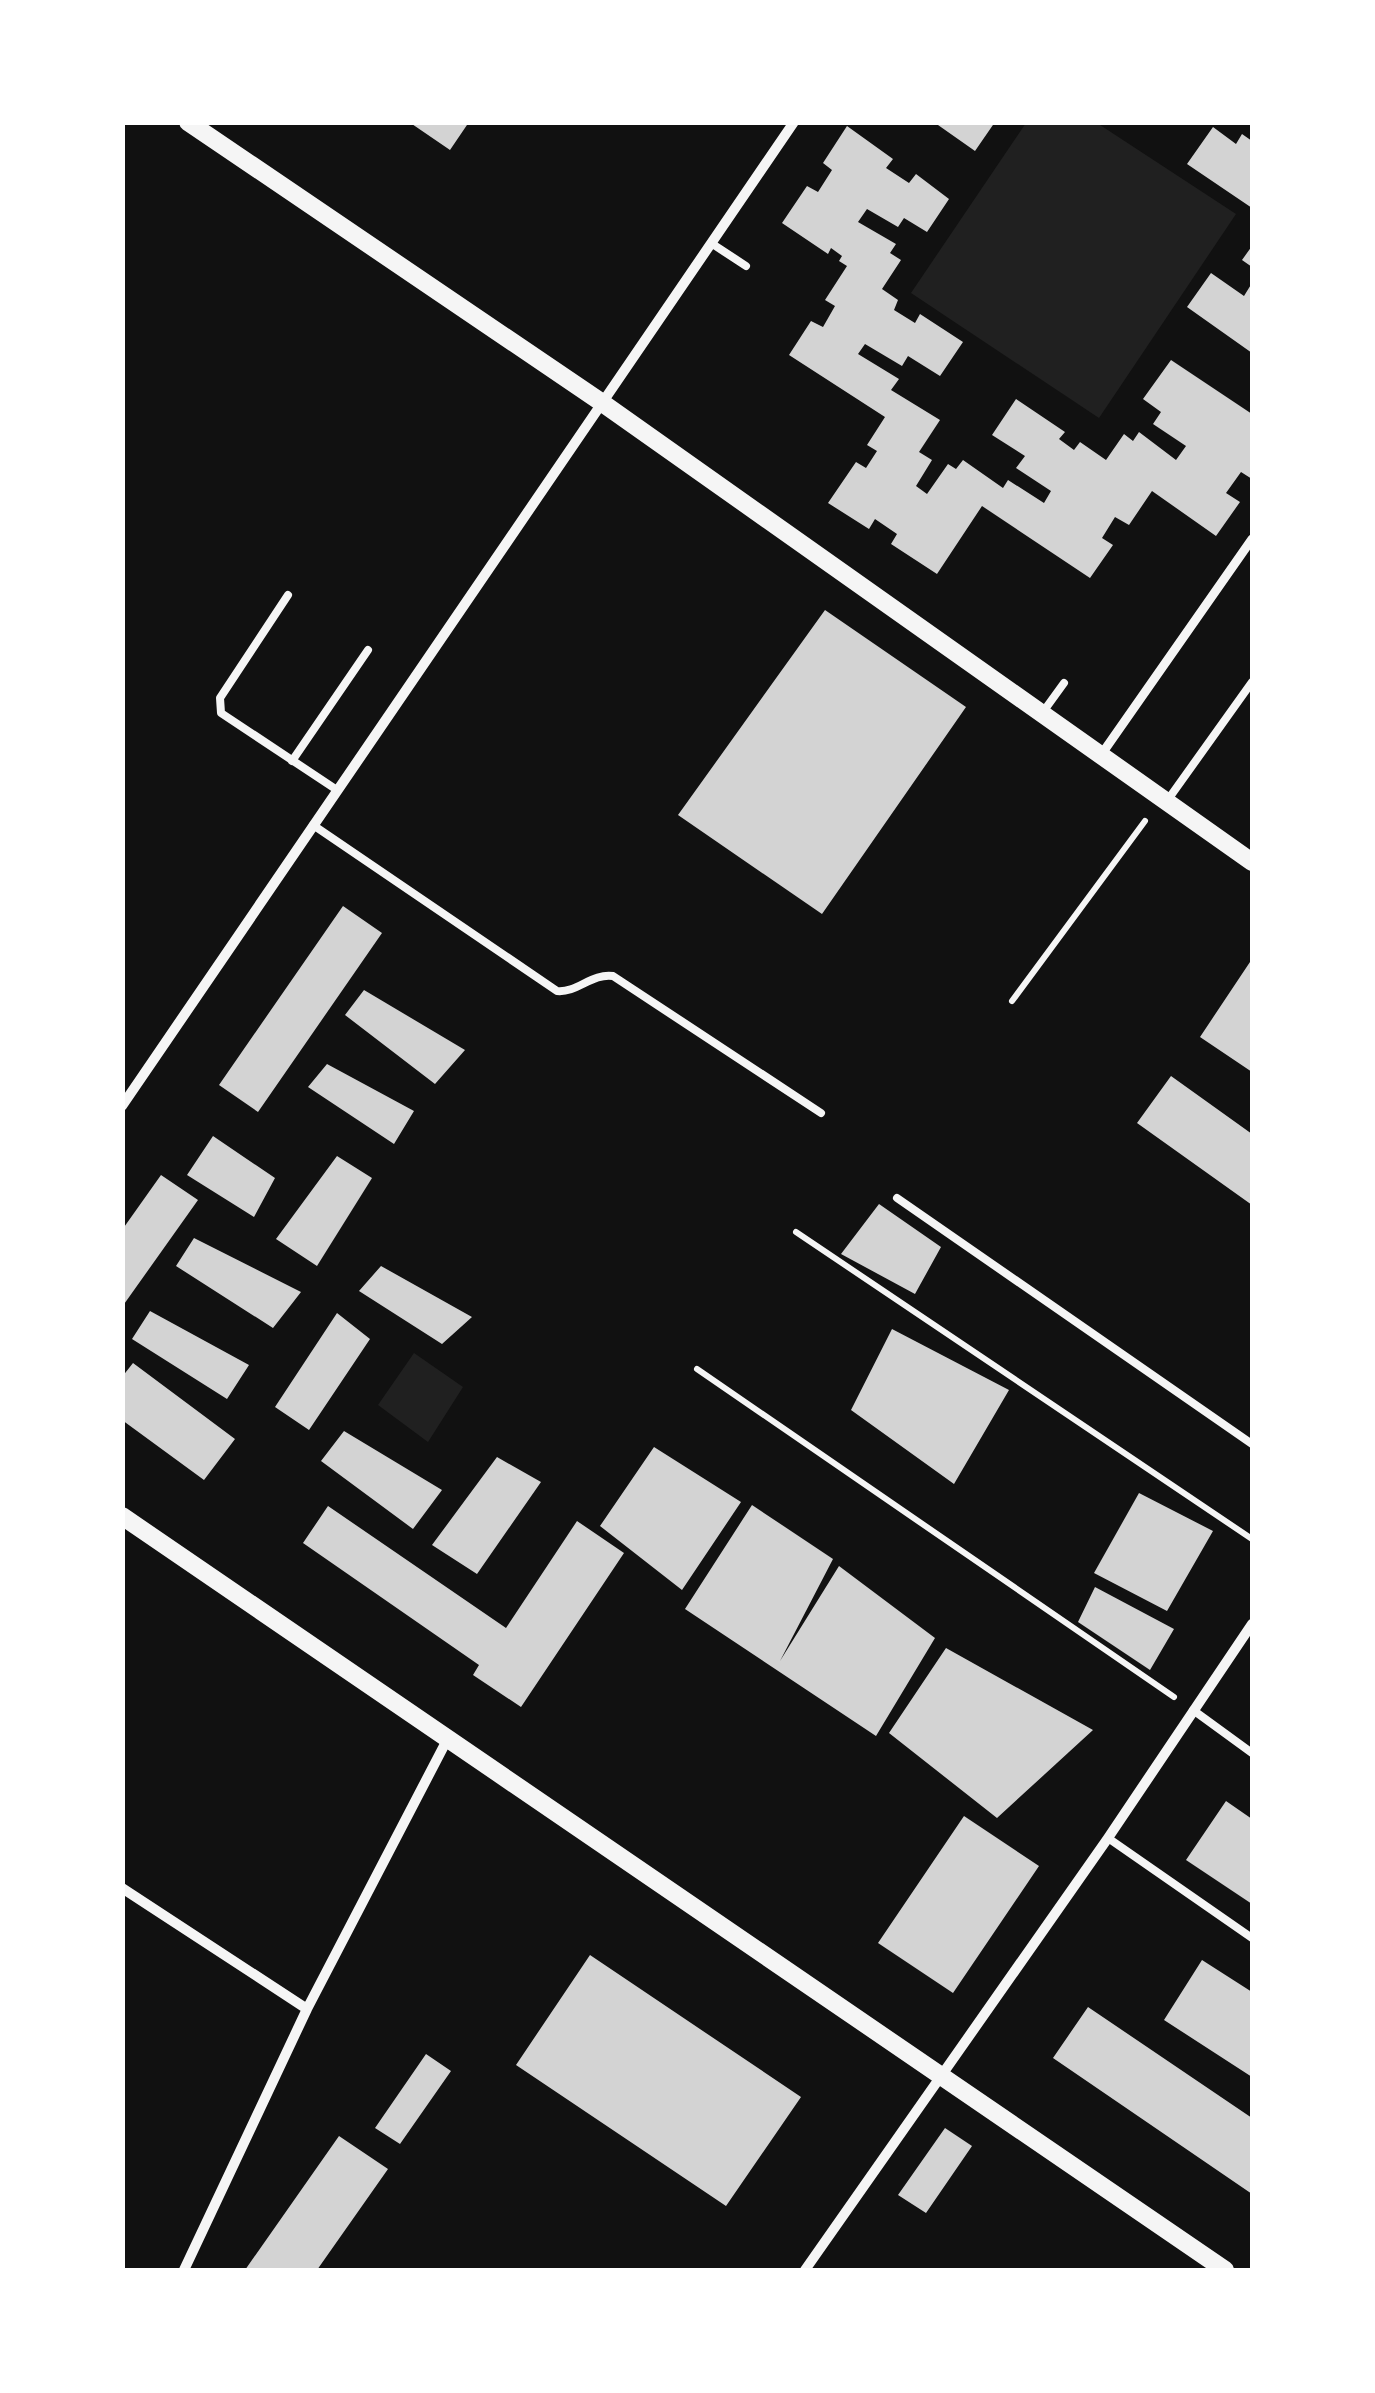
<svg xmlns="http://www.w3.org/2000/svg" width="1375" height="2393" font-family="Manrope,sans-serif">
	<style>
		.green { fill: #202020 }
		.building { fill: #d3d3d3 }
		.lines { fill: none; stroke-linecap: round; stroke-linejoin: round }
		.path { stroke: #f5f5f5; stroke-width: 6 }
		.service { stroke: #f5f5f5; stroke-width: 8 }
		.pedestrian { stroke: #f5f5f5; stroke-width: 9 }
		.minor { stroke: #f5f5f5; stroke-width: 10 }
		.tertiary { stroke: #f5f5f5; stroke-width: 18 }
	</style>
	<rect width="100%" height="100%" fill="#111"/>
	<path class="green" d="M 1026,123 L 1097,123 L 1236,214 L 1099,418 L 911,293 Z
		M 414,1353 L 463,1387 L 428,1442 L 378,1405 Z"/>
	<path class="building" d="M 409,122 L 469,122 L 450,150 Z
		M 940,122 L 995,122 L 975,151 L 938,125 Z
		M 847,126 L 893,159 L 886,168 L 909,183 L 916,174 L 949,199 L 927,232 L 904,218 L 898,227 L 867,209 L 858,222 L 896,244 L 890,253 L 901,260 L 882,289 L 898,300 L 894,310 L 915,323 L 920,314 L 963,342 L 940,376 L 908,356 L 902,366 L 865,344 L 858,354 L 899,379 L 891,390 L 940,420 L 919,452 L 932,460 L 916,486 L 927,494 L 948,464 L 956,469 L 963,460 L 1003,488 L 1008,480 L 1044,503 L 1051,491 L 1016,468 L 1025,456 L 992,435 L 1016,399 L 1065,432 L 1059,439 L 1074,450 L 1080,442 L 1106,460 L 1124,434 L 1133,441 L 1139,432 L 1176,460 L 1186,446 L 1153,424 L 1161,412 L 1143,399 L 1171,360 L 1252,414 L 1252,479 L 1241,472 L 1226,493 L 1240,502 L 1216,536 L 1152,491 L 1129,525 L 1115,517 L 1102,538 L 1113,545 L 1090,578 L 982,506 L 937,574 L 891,544 L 897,534 L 875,519 L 869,529 L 828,503 L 856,462 L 866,468 L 877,451 L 867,445 L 885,417 L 789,355 L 811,321 L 823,327 L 835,306 L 825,300 L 847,266 L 839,261 L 842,256 L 831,248 L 828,254 L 782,223 L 807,186 L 818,192 L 832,170 L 823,163 Z
		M 1213,127 L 1236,144 L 1242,134 L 1252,141 L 1252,208 L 1187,164 Z
		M 1252,246 L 1252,267 L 1242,260 Z
		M 1211,273 L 1244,296 L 1252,283 L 1252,353 L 1187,307 Z
		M 825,610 L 966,707 L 822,914 L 678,815 Z
		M 343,906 L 382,933 L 258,1112 L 219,1085 Z
		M 1252,959 L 1252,1072 L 1200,1037 Z
		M 364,990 L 465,1050 L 435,1084 L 345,1015 Z
		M 327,1064 L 414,1111 L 394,1144 L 308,1087 Z
		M 1171,1076 L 1252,1134 L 1252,1205 L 1137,1123 Z
		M 213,1136 L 275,1178 L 254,1217 L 187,1175 Z
		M 337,1156 L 372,1178 L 317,1266 L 276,1239 Z
		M 161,1175 L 198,1200 L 122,1307 L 122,1230 Z
		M 879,1204 L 941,1247 L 915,1294 L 841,1254 Z
		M 194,1238 L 301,1292 L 273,1328 L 176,1266 Z
		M 381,1266 L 472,1317 L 442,1344 L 359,1291 Z
		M 150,1311 L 249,1365 L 227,1399 L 132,1339 Z
		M 337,1313 L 370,1339 L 309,1430 L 275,1407 Z
		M 892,1329 L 1009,1390 L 954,1484 L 851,1410 Z
		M 133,1363 L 235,1439 L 204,1480 L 122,1420 L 122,1377 Z
		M 344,1431 L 442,1490 L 413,1529 L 321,1461 Z
		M 654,1447 L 741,1502 L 682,1590 L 600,1526 Z
		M 497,1457 L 541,1482 L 477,1574 L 432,1545 Z
		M 1139,1493 L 1213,1531 L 1167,1611 L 1094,1573 Z
		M 752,1505 L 833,1559 L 780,1661 L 839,1566 L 935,1638 L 876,1736 L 685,1609 Z
		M 328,1506 L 506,1628 L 577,1521 L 624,1553 L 521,1707 L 473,1675 L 479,1665 L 303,1543 Z
		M 1095,1587 L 1174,1629 L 1150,1670 L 1078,1622 Z
		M 946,1648 L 1093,1730 L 997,1818 L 889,1733 Z
		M 1226,1801 L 1252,1819 L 1252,1904 L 1186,1860 Z
		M 964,1816 L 1039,1866 L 953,1993 L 878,1943 Z
		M 590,1955 L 801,2097 L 726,2206 L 516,2065 Z
		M 1202,1960 L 1252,1992 L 1252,2077 L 1164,2020 Z
		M 1088,2007 L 1252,2118 L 1252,2194 L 1053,2058 Z
		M 426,2054 L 451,2071 L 400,2144 L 375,2128 Z
		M 945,2128 L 972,2146 L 926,2213 L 898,2195 Z
		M 339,2136 L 388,2169 L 317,2270 L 245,2270 Z"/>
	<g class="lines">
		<path class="path" d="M 1012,1001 L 1145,821
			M 796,1232 L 1252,1539
			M 697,1369 L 1174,1697"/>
		<path class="service" d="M 711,243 L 746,266
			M 288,595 L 220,698 L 221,713 L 337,790
			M 1043,712 L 1064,683
			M 292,761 L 368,650
			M 1167,801 L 1252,682
			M 313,825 L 557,991 C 577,993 592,973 613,976 L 821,1113
			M 897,1198 L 1252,1444
			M 1193,1710 L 1252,1753
			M 1108,1838 L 1252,1938"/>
		<path class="pedestrian" d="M 1101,755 L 1252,539"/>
		<path class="minor" d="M 122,1106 L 794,122
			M 122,1888 L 307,2009
			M 184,2270 L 307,2009 L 447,1740
			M 805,2270 L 1108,1838 L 1252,1624"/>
		<path class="tertiary" d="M 188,122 L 601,402 L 1252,862
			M 122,1516 L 1225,2270"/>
	</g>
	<rect width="1375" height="2393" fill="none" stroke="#ffffff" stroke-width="250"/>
</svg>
